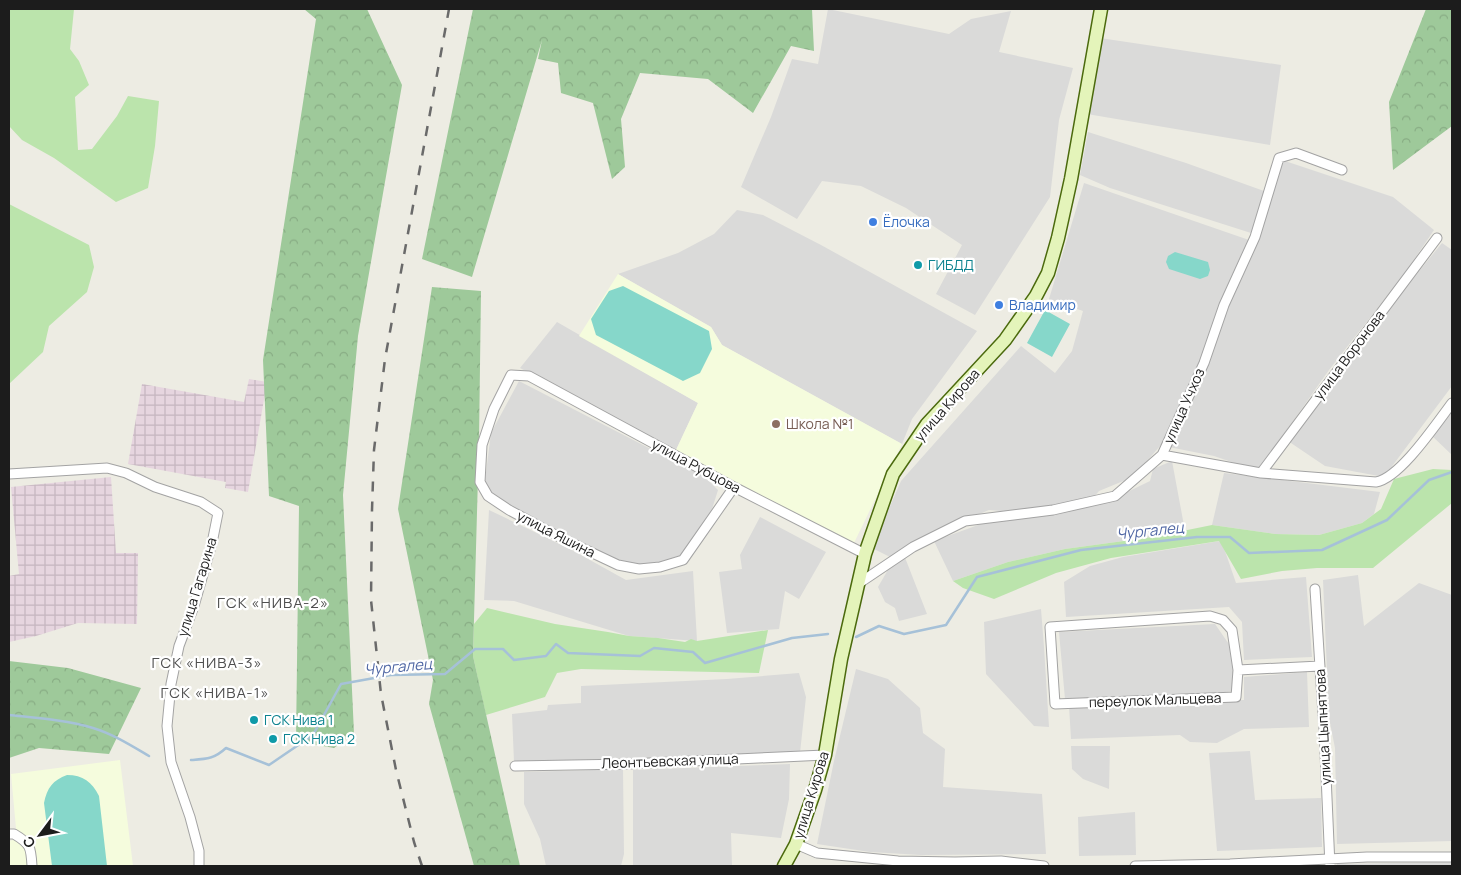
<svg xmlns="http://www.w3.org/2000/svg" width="1461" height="875" font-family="Manrope,sans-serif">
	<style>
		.residential { fill: #dadad9 }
		.industrial { fill: url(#industrial-grid) }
		.education { fill: #f5fcdd }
		.grass { fill: #bbe4ac }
		.forest { fill: url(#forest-crowns) }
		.pitch { fill: #86d7ca }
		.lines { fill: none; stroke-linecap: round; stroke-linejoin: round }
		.stream { stroke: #a6c1d8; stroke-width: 2.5 }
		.minor-casing { stroke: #a3a3a3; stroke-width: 11 }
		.secondary-casing { stroke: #4b6a0d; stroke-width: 15 }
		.minor { stroke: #fff; stroke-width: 9 }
		.secondary { stroke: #e4f4ba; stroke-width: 12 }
		.rail { stroke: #6a6a6a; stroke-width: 2.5; stroke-dasharray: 10 10; stroke-linecap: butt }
		.shop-dot { fill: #3f7fe0; stroke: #fff; stroke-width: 2 }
		.culture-dot { fill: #0f9aa8; stroke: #fff; stroke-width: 2 }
		.education-dot { fill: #8d6e63; stroke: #fff; stroke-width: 2 }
		.labels { text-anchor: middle; stroke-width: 4.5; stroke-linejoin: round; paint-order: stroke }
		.shop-label { font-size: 14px; fill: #366cbe; stroke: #fff; text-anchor: start }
		.culture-label { font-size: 14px; fill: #0d838f; stroke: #fff; text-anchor: start }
		.street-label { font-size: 14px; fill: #1c1c1c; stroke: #fff }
		.education-label { font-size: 14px; fill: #785e54; stroke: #fff; text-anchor: start }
		.water-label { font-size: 15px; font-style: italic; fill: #5067a4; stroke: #fff }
		.neighbourhood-label { font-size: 15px; letter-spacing: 1px; fill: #4f4f4f; stroke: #fff }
	</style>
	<defs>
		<pattern id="industrial-grid" width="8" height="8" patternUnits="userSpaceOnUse" patternTransform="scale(1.25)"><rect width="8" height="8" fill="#e6d5df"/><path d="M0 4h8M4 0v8" fill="none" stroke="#c5b6bf"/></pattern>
		<pattern id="forest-crowns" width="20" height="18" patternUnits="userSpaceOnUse" patternTransform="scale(1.25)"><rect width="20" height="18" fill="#9ec99a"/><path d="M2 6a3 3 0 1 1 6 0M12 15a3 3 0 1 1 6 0" fill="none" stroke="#88ac84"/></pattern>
	</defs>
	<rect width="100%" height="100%" fill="#edece3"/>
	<path class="residential" d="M 828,9 L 949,34 L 971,19 L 1011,11 L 999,52 L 1073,68 L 1059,120 L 1050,197 L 975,315 L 936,294 L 962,245 L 906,208 L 861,186 L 822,181 L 797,219 L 741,187 L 771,117 L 792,59 L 818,64 Z
		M 1100,38 L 1281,65 L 1270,145 L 1087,114 Z
		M 1088,132 L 1186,163 L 1264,191 L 1251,233 L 1110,188 L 1080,175 Z
		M 1282,160 L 1393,197 L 1434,230 L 1405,273 L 1329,370 L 1258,471 L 1214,456 L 1169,447 L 1232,297 Z
		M 1084,183 L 1249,240 L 1182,412 L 1167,438 L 1133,477 L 1099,491 L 1092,499 L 1058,507 L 1013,512 L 989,510 L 934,533 L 890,557 L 872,548 L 901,481 L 1021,346 L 1055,373 L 1072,351 L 1083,311 L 1049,299 Z
		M 737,210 L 763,215 L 821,245 L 977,331 L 912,419 L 902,444 L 722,345 L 711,327 L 618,274 L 678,253 L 714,234 Z
		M 1442,243 L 1452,250 L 1452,386 L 1384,477 L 1325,466 L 1288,441 L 1397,298 Z
		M 557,322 L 698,403 L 676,450 L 520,368 Z
		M 519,381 L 705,477 L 718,490 L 712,509 L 693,543 L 675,563 L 641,568 L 623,563 L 532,522 L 533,517 L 515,509 L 484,488 L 491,433 Z
		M 1452,411 L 1452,455 L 1430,434 Z
		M 1172,461 L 1185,531 L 1153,537 L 1065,549 L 1008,562 L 953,581 L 934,541 L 992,520 L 1113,499 L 1150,481 L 1153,469 Z
		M 1224,473 L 1380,492 L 1374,514 L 1362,523 L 1319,535 L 1275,534 L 1212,525 Z
		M 489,510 L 570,549 L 626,580 L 693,571 L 697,641 L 629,636 L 514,601 L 484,600 Z
		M 760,517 L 826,552 L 799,599 L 785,591 L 779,629 L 727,633 L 719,572 L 742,569 L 740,555 Z
		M 1220,541 L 1225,551 L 1236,583 L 1306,577 L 1312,657 L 1244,660 L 1242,622 L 1229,607 L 1066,617 L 1064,582 L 1090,566 L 1123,557 Z
		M 904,555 L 927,614 L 899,621 L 895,608 L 885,602 L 878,587 L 889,568 Z
		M 1358,575 L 1364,626 L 1419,583 L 1452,595 L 1452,841 L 1337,844 L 1335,748 L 1329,718 L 1323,580 Z
		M 1041,609 L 1044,647 L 1049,727 L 1034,726 L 986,674 L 984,622 Z
		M 1215,624 L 1233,650 L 1234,666 L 1233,691 L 1203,695 L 1065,699 L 1059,632 Z
		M 856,669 L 888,679 L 920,708 L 923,733 L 945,749 L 943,787 L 1042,794 L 1046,854 L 921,855 L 870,852 L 817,844 L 834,761 Z
		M 1307,672 L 1309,727 L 1244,729 L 1217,743 L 1190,742 L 1180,735 L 1071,739 L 1069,706 L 1244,700 L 1244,677 Z
		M 799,673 L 806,697 L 800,753 L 514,762 L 512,714 L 547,710 L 548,705 L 581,703 L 581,686 L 727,679 Z
		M 1071,746 L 1110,746 L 1109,789 L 1083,779 L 1072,769 Z
		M 1250,751 L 1255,800 L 1321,798 L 1322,847 L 1217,851 L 1209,753 Z
		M 790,764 L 789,799 L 781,838 L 731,833 L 732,866 L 633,866 L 633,770 Z
		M 623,769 L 624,854 L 621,866 L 546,866 L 540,839 L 524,804 L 524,772 Z
		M 1135,812 L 1136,855 L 1079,856 L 1078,817 Z
		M 1452,862 L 1452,866 L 1337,866 L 1337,864 Z"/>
	<path class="industrial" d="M 249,379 L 267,382 L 248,492 L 225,488 L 226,482 L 128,464 L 142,384 L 244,402 Z
		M 111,477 L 116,553 L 138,553 L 137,624 L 78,623 L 36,636 L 9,642 L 9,576 L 19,574 L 11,487 Z"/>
	<path class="education" d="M 618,274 L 711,327 L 722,345 L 902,444 L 853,545 L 676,450 L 698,403 L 579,336 Z
		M 120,760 L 133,866 L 9,866 L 9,841 L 17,839 L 11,774 Z"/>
	<path class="grass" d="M 9,9 L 74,9 L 70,49 L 79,61 L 89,85 L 75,97 L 78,150 L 92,149 L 117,116 L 128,96 L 159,101 L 155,146 L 148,188 L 116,202 L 54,158 L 22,140 L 9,126 Z
		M 9,204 L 89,245 L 94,267 L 87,292 L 49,326 L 43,352 L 9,384 Z
		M 1433,469 L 1452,470 L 1452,503 L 1373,568 L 1317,568 L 1282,571 L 1241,579 L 1219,541 L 1111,558 L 1056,573 L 994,599 L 963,588 L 953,581 L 1008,562 L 1065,549 L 1153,537 L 1212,525 L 1275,534 L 1319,535 L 1362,523 L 1381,509 L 1394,479 Z
		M 487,608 L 555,624 L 608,632 L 629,636 L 658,638 L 685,642 L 691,639 L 697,641 L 768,630 L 759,673 L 581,669 L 557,673 L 545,697 L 486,715 L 473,656 L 474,624 Z"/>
	<path class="forest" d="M 304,9 L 367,9 L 402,85 L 358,336 L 343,495 L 354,733 L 334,748 L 296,741 L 299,506 L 269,496 L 263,360 L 316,19 Z
		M 473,9 L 812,9 L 814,51 L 791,46 L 753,113 L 708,79 L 640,73 L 621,119 L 625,167 L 612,179 L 593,103 L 561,93 L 558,63 L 538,59 L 542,40 L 472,277 L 422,259 Z
		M 1426,9 L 1452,9 L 1452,126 L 1393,170 L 1389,102 Z
		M 432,287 L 481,291 L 479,441 L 473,656 L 520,866 L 474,866 L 429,704 L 433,680 L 398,509 Z
		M 9,661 L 68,668 L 141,688 L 109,754 L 39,748 L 9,758 Z"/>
	<path class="pitch" d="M 1175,252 L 1208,262 L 1210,270 L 1208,276 L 1200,279 L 1169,269 L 1166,262 L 1168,256 Z
		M 623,286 L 709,331 L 712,349 L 700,373 L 683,381 L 596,335 L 591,319 L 609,291 Z
		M 1045,310 L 1070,324 L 1052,357 L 1027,343 Z
		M 67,775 C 83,775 92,782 99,796 L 107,866 L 52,866 L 44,803 C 47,788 53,780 67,775 Z"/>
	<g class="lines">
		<path class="stream" d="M 856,637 L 879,626 L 904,634 L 946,625 L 977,577 L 1081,550 L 1197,537 L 1230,537 L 1249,553 L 1322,550 L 1387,520 L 1429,480 L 1452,472
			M 9,715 C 37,718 66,720 93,728 C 113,734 132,746 149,756
			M 191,760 C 207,759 214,759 226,748 L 269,765 L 313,735 L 341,684 L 391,675 L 445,674 L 475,649 L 503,649 L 514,660 L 546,656 L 556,644 L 568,653 L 640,656 L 654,648 L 693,652 L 705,663 L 792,638 L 828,634"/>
		<defs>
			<path id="minor" d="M 1162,455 L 1261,473 L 1376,482 C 1400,478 1436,424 1452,403
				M 1261,473 L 1437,238
				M 9,474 L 107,468 L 126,473 L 155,487 L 201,502 L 218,513 L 212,543 L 194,606 L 179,646 L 171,684 L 167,726 L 171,762 L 190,817 L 199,851 L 199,866
				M 734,487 L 683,560 L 660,567 L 639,569 L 618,565 L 563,539 L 509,510 L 488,496 L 480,482 L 482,445 L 494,409 L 511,375 L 529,376 L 734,487 L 865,554
				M 858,584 L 913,547 L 965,521 L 1053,510 L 1115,496 L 1162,455 L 1204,363 L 1224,305 L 1255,237 L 1279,158 L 1296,153 L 1342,170
				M 1315,589 L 1324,730 L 1330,866
				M 1238,670 L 1232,630 L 1223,620 L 1210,616 L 1050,627 L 1055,704 L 1236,697 L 1238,670 L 1320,666
				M 515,766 L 628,764 L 825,755
				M 9,834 L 14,834 C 31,844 31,848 32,866
				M 796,844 L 817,853 L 898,861 L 955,862 L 1001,861 L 1044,866
				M 1135,866 L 1230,864 L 1367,857 L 1452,857"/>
			<path id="secondary" d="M 784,866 L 796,844 L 815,790 L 825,755 L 841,659 L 865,554 L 893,474 L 927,424 L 1005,340 L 1036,296 L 1048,273 L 1058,238 L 1071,179 L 1101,9"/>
		</defs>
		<use href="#minor" class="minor-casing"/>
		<use href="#secondary" class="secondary-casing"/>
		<use href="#minor" class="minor"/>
		<use href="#secondary" class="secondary"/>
		<path class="rail" d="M 422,866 L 414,842 L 396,770 L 381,694 L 371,600 L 372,510 L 374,450 L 385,359 L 449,9"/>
	</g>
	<g class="shop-dot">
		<circle cx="873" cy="222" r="5"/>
		<circle cx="999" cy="305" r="5"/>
	</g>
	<g class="culture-dot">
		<circle cx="918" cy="265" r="5"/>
		<circle cx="254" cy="720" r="5"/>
		<circle cx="273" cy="739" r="5"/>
	</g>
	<circle class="education-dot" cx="776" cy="424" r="5"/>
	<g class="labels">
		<g class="shop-label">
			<text x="883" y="227">Ёлочка</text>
			<text x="1009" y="310">Владимир</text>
		</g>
		<g class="culture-label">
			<text x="928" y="270">ГИБДД</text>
			<text x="264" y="725">ГСК Нива 1</text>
			<text x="283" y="744">ГСК Нива 2</text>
		</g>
		<g class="street-label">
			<text transform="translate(1349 355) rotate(-53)" y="5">улица Воронова</text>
			<text transform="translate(947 405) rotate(-49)" y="5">улица Кирова</text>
			<text transform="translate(1184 406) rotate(-66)" y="5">улица Учхоз</text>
			<text transform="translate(696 466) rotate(28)" y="5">улица Рубцова</text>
			<text transform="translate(556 534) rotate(27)" y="5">улица Яшина</text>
			<text transform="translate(197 587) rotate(-73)" y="5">улица Гагарина</text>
			<text transform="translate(1155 700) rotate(-2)" y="5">переулок Мальцева</text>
			<text transform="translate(1323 727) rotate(-93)" y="5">улица Цыпнятова</text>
			<text transform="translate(670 761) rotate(-2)" y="5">Леонтьевская улица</text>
			<text transform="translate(811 795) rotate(-73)" y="5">улица Кирова</text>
		</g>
		<g class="education-label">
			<text x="786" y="429">Школа №1</text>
		</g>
		<g class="water-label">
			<text transform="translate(1150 531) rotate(-6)" y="5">Чургалец</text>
			<text transform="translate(398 667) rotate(-5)" y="5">Чургалец</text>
		</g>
		<g class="neighbourhood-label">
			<text x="273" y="608">ГСК «НИВА-2»</text>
			<text x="207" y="668">ГСК «НИВА-3»</text>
			<text x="215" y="698">ГСК «НИВА-1»</text>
		</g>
	</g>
	<rect width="1461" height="875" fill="none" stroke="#1c1c1c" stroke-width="20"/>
	<g transform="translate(40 835) rotate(238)" stroke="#ffffff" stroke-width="4" paint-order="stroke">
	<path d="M0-4L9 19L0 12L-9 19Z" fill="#1c1c1c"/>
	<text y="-8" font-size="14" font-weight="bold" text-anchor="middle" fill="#1c1c1c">С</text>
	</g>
</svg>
